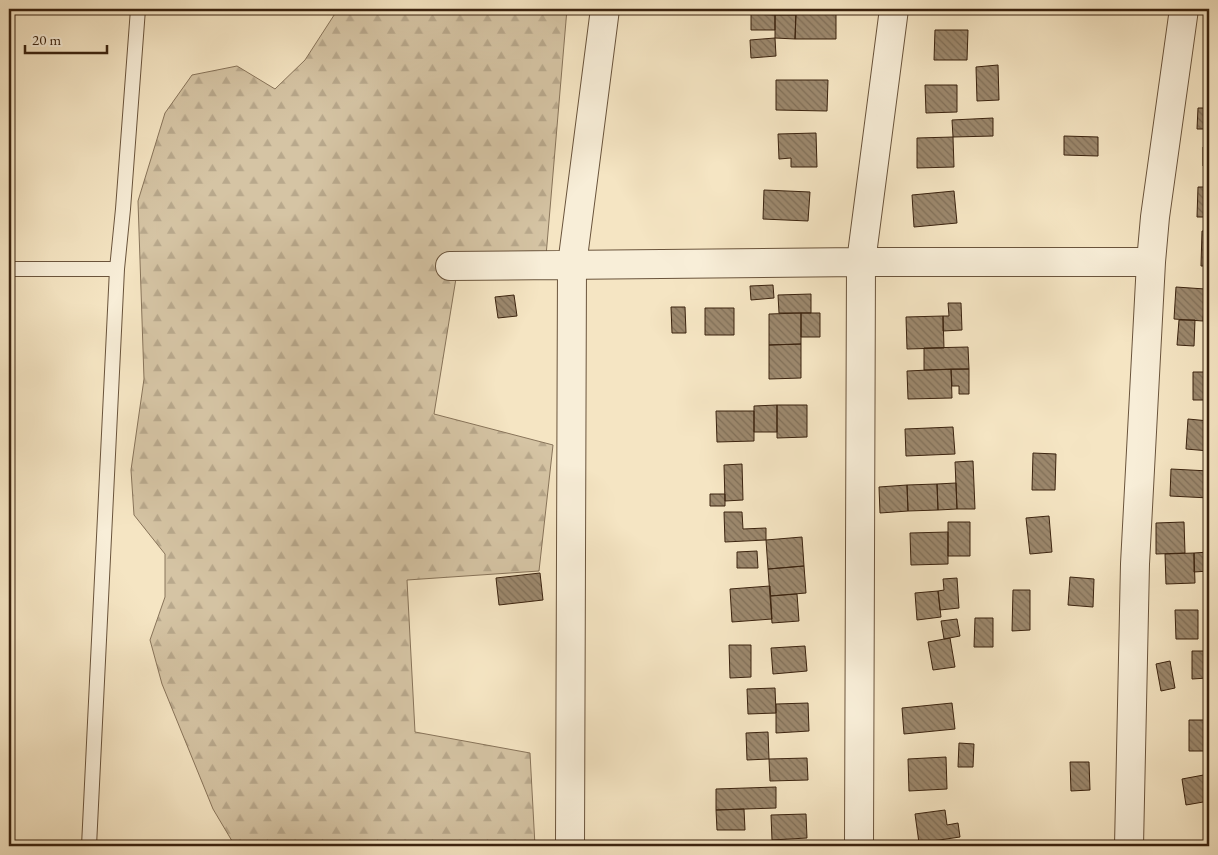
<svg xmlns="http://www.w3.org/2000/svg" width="1218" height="855" font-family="'EB Garamond',serif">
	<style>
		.forest { fill: url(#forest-firs); stroke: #88745a }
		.building { fill: url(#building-back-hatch); stroke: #3b230f }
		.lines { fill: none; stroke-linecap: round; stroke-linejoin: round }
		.service-casing { stroke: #6a543c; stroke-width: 16 }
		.minor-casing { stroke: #6a543c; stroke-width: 30 }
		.service { stroke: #f8eed8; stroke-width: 14 }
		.minor { stroke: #f8eed8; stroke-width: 28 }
	</style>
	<defs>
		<pattern id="forest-firs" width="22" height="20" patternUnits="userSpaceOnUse" patternTransform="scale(1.25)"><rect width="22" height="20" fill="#d5c4a4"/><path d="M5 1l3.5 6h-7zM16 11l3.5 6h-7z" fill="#b8a88c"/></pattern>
		<pattern id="building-back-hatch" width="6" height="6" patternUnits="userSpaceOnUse" patternTransform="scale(1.25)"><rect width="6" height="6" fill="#9c886d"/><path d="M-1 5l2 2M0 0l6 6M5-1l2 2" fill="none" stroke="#806f58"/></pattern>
	</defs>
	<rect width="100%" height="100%" fill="#f5e5c3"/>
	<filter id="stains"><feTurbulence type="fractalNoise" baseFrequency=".004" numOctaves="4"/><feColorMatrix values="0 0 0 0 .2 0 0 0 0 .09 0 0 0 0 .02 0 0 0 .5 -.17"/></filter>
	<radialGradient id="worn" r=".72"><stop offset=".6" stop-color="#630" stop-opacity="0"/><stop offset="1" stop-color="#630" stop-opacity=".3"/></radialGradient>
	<path class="forest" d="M 338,9 L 567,9 L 546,256 L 458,266 L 434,414 L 553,445 L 539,571 L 407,580 L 415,732 L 530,753 L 535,846 L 235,846 L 213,809 L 162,684 L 150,640 L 165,597 L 165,554 L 134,515 L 131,470 L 144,379 L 138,201 L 165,113 L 192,75 L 237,66 L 275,89 L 305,60 Z"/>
	<path class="building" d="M 796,9 L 836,9 L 836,39 L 795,39 Z
		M 1206,9 L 1209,9 L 1209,33 L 1206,33 Z
		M 751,14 L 775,15 L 775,30 L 751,30 Z
		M 775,15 L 796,15 L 795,39 L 775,38 Z
		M 935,30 L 968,30 L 967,60 L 934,60 Z
		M 775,38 L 776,56 L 751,58 L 750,40 Z
		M 998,65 L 999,100 L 977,101 L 976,67 Z
		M 776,80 L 828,80 L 827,111 L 776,110 Z
		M 925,85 L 957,85 L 957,112 L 926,113 Z
		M 1198,108 L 1209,108 L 1209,129 L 1197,129 Z
		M 993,118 L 993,136 L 953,137 L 952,120 Z
		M 816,133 L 817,167 L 791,167 L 791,158 L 779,159 L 778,134 Z
		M 1064,136 L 1098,137 L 1098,156 L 1064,155 Z
		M 953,137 L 954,167 L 917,168 L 917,138 Z
		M 1203,147 L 1209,147 L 1209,167 L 1203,166 Z
		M 1198,187 L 1209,187 L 1209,217 L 1197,217 Z
		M 764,190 L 810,192 L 808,221 L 763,219 Z
		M 954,191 L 957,223 L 914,227 L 912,195 Z
		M 1202,231 L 1209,231 L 1209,266 L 1201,266 Z
		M 773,285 L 774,298 L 751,300 L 750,286 Z
		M 1176,287 L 1205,289 L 1203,321 L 1174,319 Z
		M 811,294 L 811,313 L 779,313 L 778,295 Z
		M 514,295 L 517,316 L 498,318 L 495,297 Z
		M 948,303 L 961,303 L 962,330 L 943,331 L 943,316 L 949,316 Z
		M 671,307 L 685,307 L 686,333 L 672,333 Z
		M 705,308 L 734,308 L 734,335 L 705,335 Z
		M 801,313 L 820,313 L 820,337 L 801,337 Z
		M 801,313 L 801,344 L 769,345 L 769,314 Z
		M 943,316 L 944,348 L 907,349 L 906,317 Z
		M 1179,320 L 1195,320 L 1194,346 L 1177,345 Z
		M 801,344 L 801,378 L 769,379 L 769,345 Z
		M 968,347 L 969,369 L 924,370 L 924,348 Z
		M 951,369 L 969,369 L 969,394 L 959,394 L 959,386 L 952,386 Z
		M 951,369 L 952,398 L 908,399 L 907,371 Z
		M 1193,372 L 1209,372 L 1209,400 L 1193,400 Z
		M 777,405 L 777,432 L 754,432 L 754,406 Z
		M 777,405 L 807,405 L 807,437 L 777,438 Z
		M 716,411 L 754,411 L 754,441 L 717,442 Z
		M 1188,419 L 1209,421 L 1209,451 L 1186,449 Z
		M 953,427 L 955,454 L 906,456 L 905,429 Z
		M 1033,453 L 1056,454 L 1055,490 L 1032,490 Z
		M 973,461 L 975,509 L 957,509 L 955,462 Z
		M 742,464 L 743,500 L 725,501 L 724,465 Z
		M 1171,469 L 1209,471 L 1209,498 L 1170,496 Z
		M 956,483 L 957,509 L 938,510 L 937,484 Z
		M 937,484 L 938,510 L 908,511 L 907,485 Z
		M 907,485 L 908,511 L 880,513 L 879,487 Z
		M 710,494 L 725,494 L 725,506 L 710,506 Z
		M 724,512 L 742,512 L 743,529 L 766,528 L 766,540 L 725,542 Z
		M 1049,516 L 1052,552 L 1030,554 L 1026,518 Z
		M 948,522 L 970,522 L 970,556 L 948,556 Z
		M 1184,522 L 1185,553 L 1156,554 L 1156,523 Z
		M 948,532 L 948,564 L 911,565 L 910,533 Z
		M 802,537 L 804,566 L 768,569 L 766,540 Z
		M 757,551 L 758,568 L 737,568 L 737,552 Z
		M 1209,552 L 1209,571 L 1194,572 L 1194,553 Z
		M 1194,553 L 1195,583 L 1166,584 L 1165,554 Z
		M 804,566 L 806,593 L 770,596 L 768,569 Z
		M 540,573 L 543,600 L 499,605 L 496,578 Z
		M 1070,577 L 1094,579 L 1093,607 L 1068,605 Z
		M 957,578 L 959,608 L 940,610 L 938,591 L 944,590 L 943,579 Z
		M 770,586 L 772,619 L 732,622 L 730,589 Z
		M 1013,590 L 1030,590 L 1030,630 L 1012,631 Z
		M 938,591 L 941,617 L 917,620 L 915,593 Z
		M 797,594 L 799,621 L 772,623 L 770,596 Z
		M 1175,610 L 1198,610 L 1198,639 L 1176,639 Z
		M 975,618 L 993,618 L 993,647 L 974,647 Z
		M 957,619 L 960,636 L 944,639 L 941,621 Z
		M 950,638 L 955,667 L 933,670 L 928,642 Z
		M 729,645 L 751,645 L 751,677 L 730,678 Z
		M 805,646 L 807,671 L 773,674 L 771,648 Z
		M 1192,651 L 1207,651 L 1207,678 L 1192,679 Z
		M 1170,661 L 1175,688 L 1161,691 L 1156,664 Z
		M 775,688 L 776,713 L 748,714 L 747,689 Z
		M 808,703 L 809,731 L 776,733 L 776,704 Z
		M 952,703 L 955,729 L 904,734 L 902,708 Z
		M 1189,720 L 1209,720 L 1209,751 L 1189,751 Z
		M 768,732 L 769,759 L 747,760 L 746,733 Z
		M 959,743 L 974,744 L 973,767 L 958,767 Z
		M 946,757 L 947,789 L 909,791 L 908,759 Z
		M 807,758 L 808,780 L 770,781 L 769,759 Z
		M 1070,762 L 1089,762 L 1090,790 L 1071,791 Z
		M 1209,774 L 1209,801 L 1186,805 L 1182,779 Z
		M 776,787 L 776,808 L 716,810 L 716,789 Z
		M 744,809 L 745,830 L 717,830 L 716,810 Z
		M 945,810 L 947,825 L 958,823 L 960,837 L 919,843 L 915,814 Z
		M 806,814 L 807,838 L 772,840 L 771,815 Z"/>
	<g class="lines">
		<defs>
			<path id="service" d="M 9,269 L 117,269
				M 89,846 L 117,269 L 123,209 L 138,9"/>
			<path id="minor" d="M 450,266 L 861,262 L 1151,262
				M 570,846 L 572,265 L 605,9
				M 859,846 L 861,262 L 894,9
				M 1129,846 L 1135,564 L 1151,262 L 1155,217 L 1184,9"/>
		</defs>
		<use href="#service" class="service-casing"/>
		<use href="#minor" class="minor-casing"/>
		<use href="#service" class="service"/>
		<use href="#minor" class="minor"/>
	</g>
	<rect width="1218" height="855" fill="none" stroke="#f5e5c3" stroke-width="30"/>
	<rect x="10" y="10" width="1198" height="835" fill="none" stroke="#3b230f" stroke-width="2.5"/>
	<rect x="15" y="15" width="1188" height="825" fill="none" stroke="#3b230f"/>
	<path d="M25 45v8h82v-8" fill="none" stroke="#3b230f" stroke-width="2.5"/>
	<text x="32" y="45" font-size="15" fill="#3b230f" stroke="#f8eed8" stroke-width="4" paint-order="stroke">20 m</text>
	<rect width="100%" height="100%" filter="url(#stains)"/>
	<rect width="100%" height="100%" fill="url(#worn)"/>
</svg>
